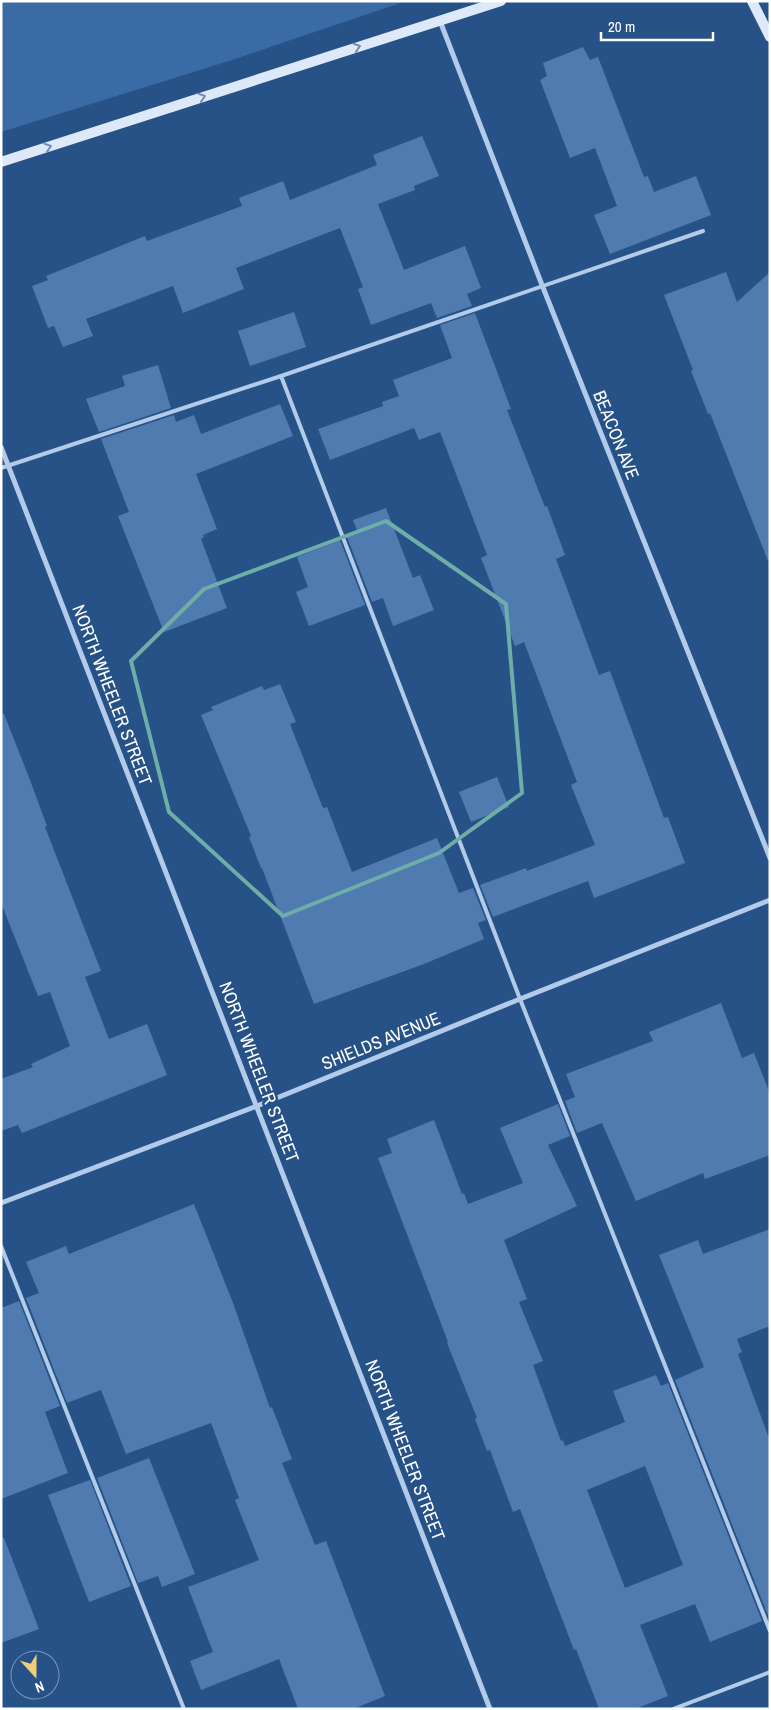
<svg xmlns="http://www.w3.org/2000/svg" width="771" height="1710" font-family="'Archivo Narrow',sans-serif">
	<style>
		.green { fill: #3b6ba5 }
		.building { fill: #4f7bb0; fill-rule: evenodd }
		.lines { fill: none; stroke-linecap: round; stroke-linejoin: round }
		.lane { stroke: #b2cbe9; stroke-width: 4 }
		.street { stroke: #b2cbe9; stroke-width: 5 }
		.secondary { stroke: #dde9f8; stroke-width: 10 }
		.oneway { stroke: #6f8eb5 }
		.marked { fill: none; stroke: #6fada8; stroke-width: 4; stroke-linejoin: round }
		.labels { text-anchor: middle; stroke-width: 5; stroke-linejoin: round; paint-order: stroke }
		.street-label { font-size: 18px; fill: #fff; stroke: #265288 }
	</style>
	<rect width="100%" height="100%" fill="#265288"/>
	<path class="green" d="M 1,1 L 406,1 L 232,60 L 1,132 Z"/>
	<path class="building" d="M 583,47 L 590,60 L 598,57 L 644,177 L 648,176 L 654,192 L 696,176 L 711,215 L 610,254 L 594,215 L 617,206 L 595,148 L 570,158 L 540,80 L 547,76 L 543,63 Z
		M 422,136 L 439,176 L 414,186 L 415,190 L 378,204 L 404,270 L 465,246 L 481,288 L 467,294 L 472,306 L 437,318 L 431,303 L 371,325 L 358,289 L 363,287 L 340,228 L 236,268 L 244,289 L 183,313 L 173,286 L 86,319 L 93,336 L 63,347 L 54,326 L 48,328 L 32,286 L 48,280 L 46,276 L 145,236 L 147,241 L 242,206 L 239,198 L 283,181 L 290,200 L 377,165 L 373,155 Z
		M 726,272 L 737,302 L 770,272 L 770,560 L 768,561 L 710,413 L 708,414 L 691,371 L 693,370 L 664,295 Z
		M 294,312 L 306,347 L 250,366 L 238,331 Z
		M 475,313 L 511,409 L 507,410 L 545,507 L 547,506 L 565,555 L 556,559 L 599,675 L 610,671 L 664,818 L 668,817 L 685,863 L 594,898 L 588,881 L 493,917 L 480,885 L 526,868 L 527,871 L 595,845 L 571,785 L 577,782 L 524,642 L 515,646 L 481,558 L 487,555 L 440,432 L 419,440 L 414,428 L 330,460 L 318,429 L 383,406 L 382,402 L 399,396 L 393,380 L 452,358 L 440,325 Z
		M 158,365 L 171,408 L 99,432 L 86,399 L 125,386 L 122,376 Z
		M 280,404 L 293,436 L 196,474 L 217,529 L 203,535 L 204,537 L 201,539 L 227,608 L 164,632 L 118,516 L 129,512 L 101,439 L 174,415 L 176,422 L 194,415 L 201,434 Z
		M 386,508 L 413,578 L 420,575 L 434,610 L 393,626 L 383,598 L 372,602 L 347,537 L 358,533 L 353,520 Z
		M 340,540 L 365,605 L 309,626 L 296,592 L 308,587 L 297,557 Z
		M 280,684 L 296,722 L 290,724 L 323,808 L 327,807 L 352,872 L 437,838 L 459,893 L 473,888 L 486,920 L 478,923 L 484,939 L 424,964 L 314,1004 L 262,868 L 261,868 L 249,837 L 251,836 L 201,715 L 213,710 L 211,707 L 262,686 L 264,690 Z
		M 1,714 L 4,714 L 30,780 L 47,826 L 45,827 L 101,971 L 85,977 L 109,1039 L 147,1024 L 167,1075 L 22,1133 L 18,1125 L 1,1131 L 1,1079 L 33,1067 L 31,1064 L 70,1046 L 50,992 L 38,996 L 1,903 Z
		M 497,777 L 509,807 L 471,822 L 459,792 Z
		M 721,1003 L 742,1058 L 754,1053 L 770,1094 L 770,1155 L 705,1179 L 703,1173 L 636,1201 L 602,1123 L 577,1133 L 565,1101 L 575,1097 L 566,1074 L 653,1041 L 649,1032 Z
		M 558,1104 L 570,1136 L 548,1145 L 577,1206 L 504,1240 L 527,1299 L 519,1302 L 543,1361 L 533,1365 L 561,1441 L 563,1440 L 565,1446 L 625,1422 L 613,1391 L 656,1375 L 661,1386 L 668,1383 L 762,1621 L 710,1642 L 695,1604 L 640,1625 L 668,1696 L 635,1709 L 599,1709 L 576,1649 L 574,1650 L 520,1509 L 513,1512 L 490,1450 L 487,1451 L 475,1419 L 477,1418 L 447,1343 L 448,1342 L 378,1158 L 392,1153 L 387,1139 L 434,1120 L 462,1194 L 464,1193 L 468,1204 L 523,1183 L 500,1128 ZM 645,1466 L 683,1565 L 625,1588 L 587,1490 Z
		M 194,1204 L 233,1303 L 270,1408 L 272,1407 L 292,1459 L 282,1463 L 315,1545 L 326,1541 L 385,1696 L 353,1709 L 298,1709 L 279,1659 L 201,1690 L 190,1661 L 213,1652 L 188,1587 L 259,1560 L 235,1500 L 239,1498 L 211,1423 L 126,1454 L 101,1390 L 67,1403 L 26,1298 L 39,1293 L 26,1262 L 66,1246 L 69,1254 Z
		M 770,1229 L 770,1326 L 737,1339 L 742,1352 L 738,1354 L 770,1441 L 769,1618 L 675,1380 L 704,1367 L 659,1255 L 698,1240 L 703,1254 Z
		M 19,1301 L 60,1406 L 45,1412 L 68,1473 L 1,1499 L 1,1308 Z
		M 149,1458 L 195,1574 L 162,1587 L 158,1576 L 138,1583 L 97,1478 Z
		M 90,1480 L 131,1586 L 89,1602 L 48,1495 Z
		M 1,1538 L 4,1538 L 39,1629 L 1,1643 Z"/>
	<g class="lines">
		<path class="lane" d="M 281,376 L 520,999 L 770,1631
			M 1,468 L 281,376 L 703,231
			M 1,1246 L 184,1709
			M 673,1709 L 770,1672"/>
		<path class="street" d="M 440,21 L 542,285 L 770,858
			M 1,447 L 490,1709
			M 1,1203 L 257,1106 L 520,999 L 770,900"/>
		<path class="secondary" d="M 752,1 L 770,37
			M 1,162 L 501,1"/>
	</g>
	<defs><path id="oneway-chevron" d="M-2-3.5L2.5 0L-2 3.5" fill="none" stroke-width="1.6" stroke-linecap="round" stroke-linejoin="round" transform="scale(1.25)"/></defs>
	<g class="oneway">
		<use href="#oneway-chevron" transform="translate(357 47) rotate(-18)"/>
		<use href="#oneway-chevron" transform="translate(202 97) rotate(-18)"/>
		<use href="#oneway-chevron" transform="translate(48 147) rotate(-18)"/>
	</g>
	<path class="marked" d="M 386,521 L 506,604 L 522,793 L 439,853 L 283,916 L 169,812 L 131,661 L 204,589 Z"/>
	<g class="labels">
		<g class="street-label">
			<text transform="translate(616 435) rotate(68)" y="6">BEACON AVE</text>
			<text transform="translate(112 695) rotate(69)" y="6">NORTH WHEELER STREET</text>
			<text transform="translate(381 1041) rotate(-22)" y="6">SHIELDS AVENUE</text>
			<text transform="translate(259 1072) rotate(69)" y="6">NORTH WHEELER STREET</text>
			<text transform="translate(405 1450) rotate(69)" y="6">NORTH WHEELER STREET</text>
		</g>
	</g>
	<rect width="771" height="1710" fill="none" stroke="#ffffff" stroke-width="5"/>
	<g transform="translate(35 1675) rotate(159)"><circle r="24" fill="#265288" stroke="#7d97b8"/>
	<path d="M0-4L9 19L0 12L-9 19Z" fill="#f2ce77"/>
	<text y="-8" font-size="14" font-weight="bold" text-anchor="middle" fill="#ffffff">N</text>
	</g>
	<path d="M601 32v8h112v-8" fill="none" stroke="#ffffff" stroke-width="2.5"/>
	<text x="608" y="32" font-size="15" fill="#ffffff" stroke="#265288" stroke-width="4" paint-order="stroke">20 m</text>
</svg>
